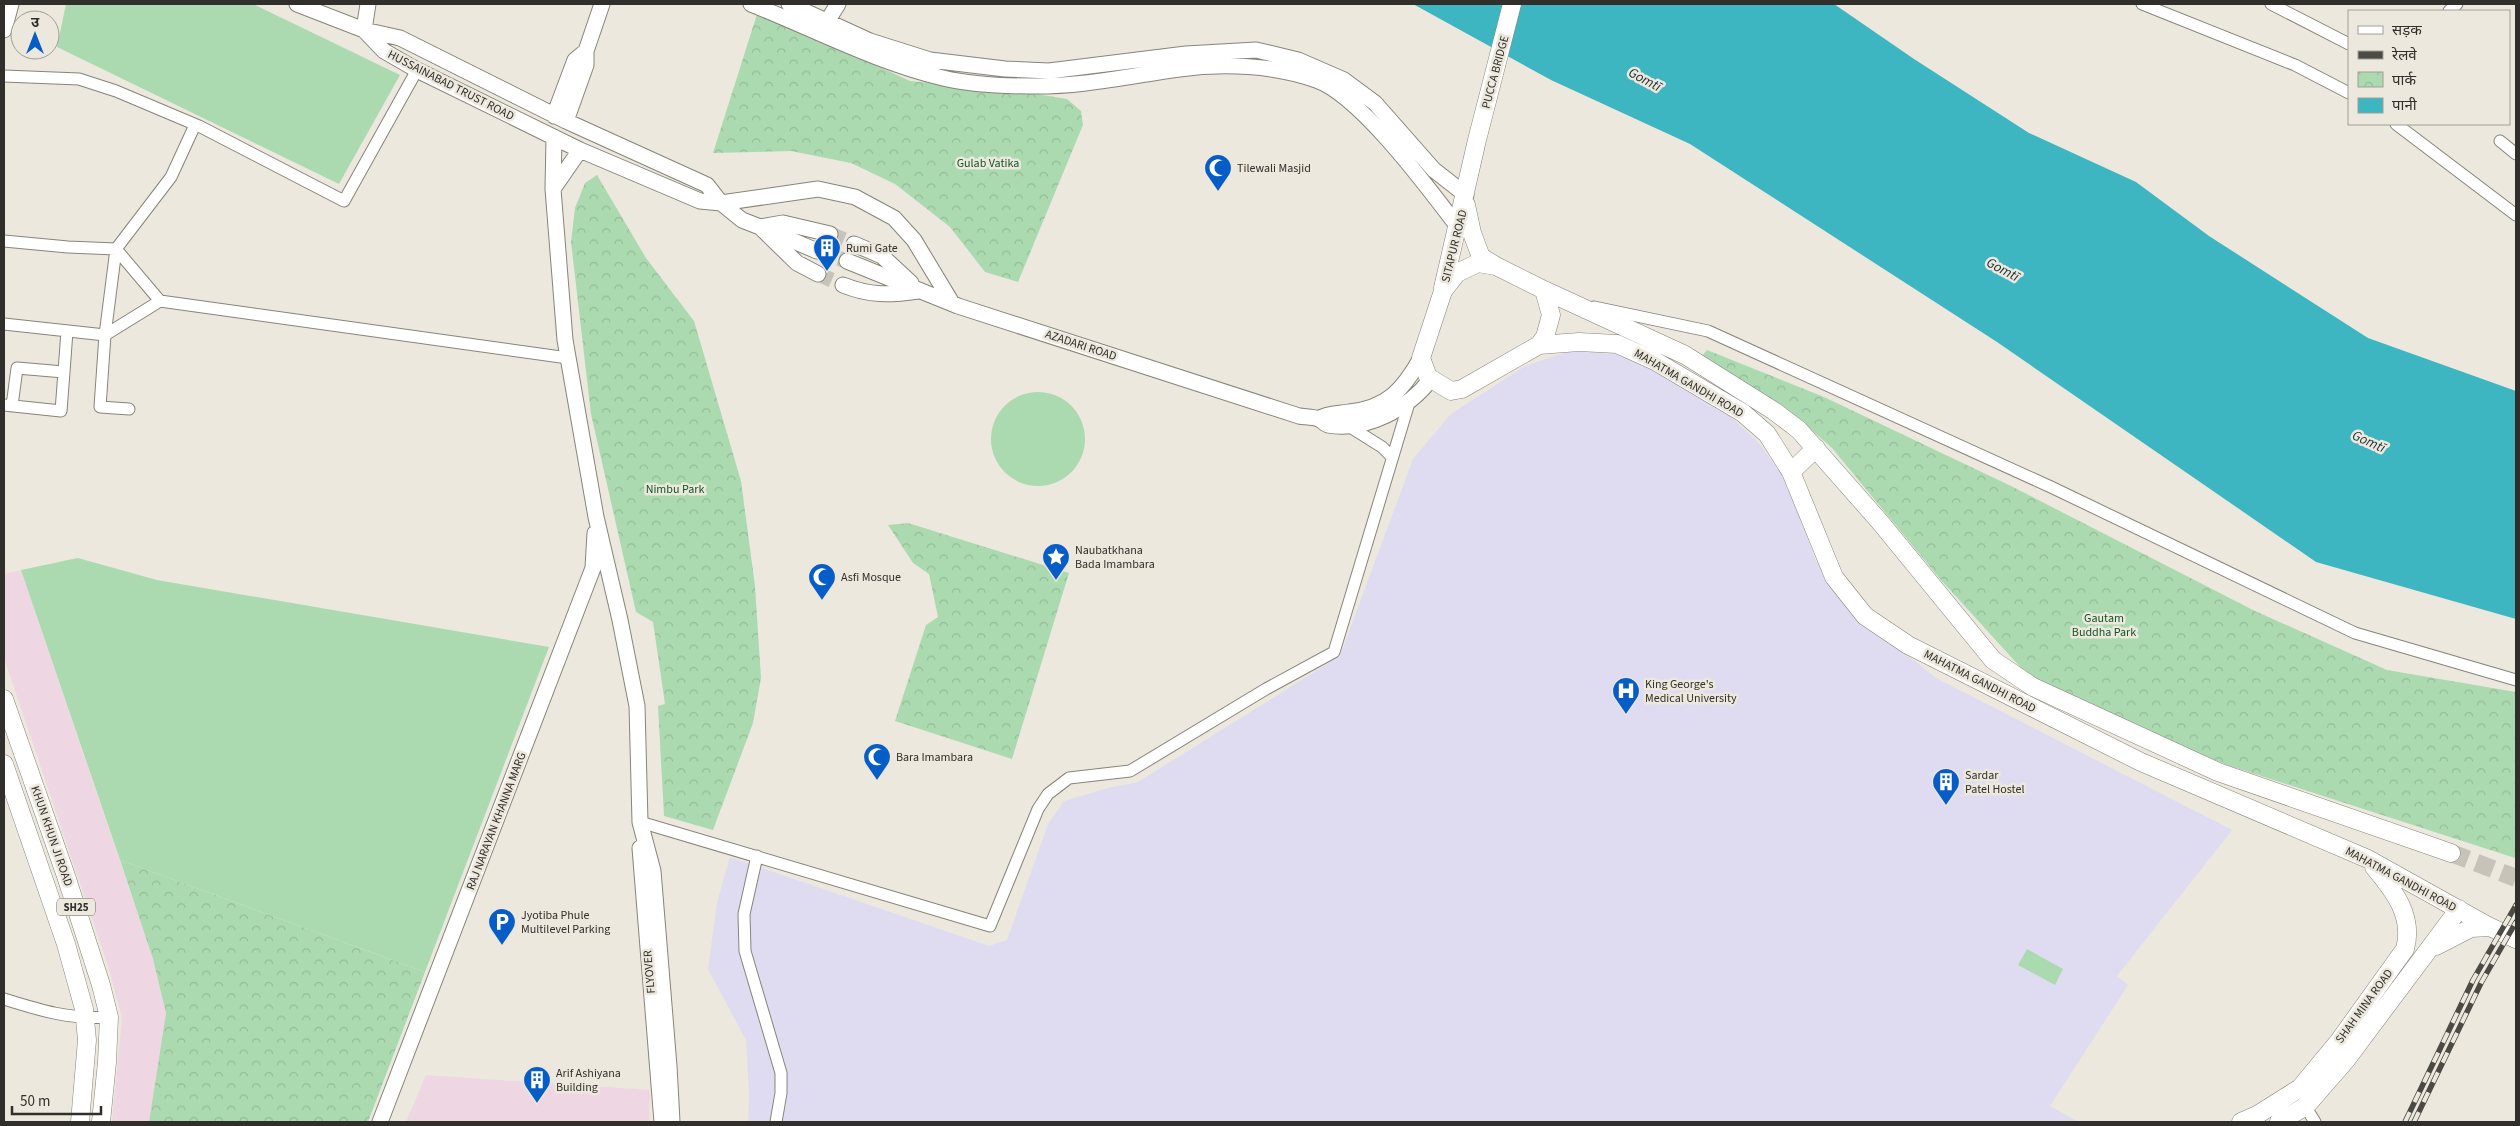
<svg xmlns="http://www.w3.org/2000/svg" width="2520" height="1126" font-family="'Source Sans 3','Noto Sans Devanagari',sans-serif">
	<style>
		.commercial { fill: #eed7e3 }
		.medical { fill: #dfdbf1 }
		.green { fill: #acdab0 }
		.park { fill: url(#park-crowns) }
		.water { fill: #3db6c2 }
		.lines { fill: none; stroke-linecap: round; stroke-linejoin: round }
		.secondary-tunnel { stroke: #c7c3ba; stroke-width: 15; stroke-dasharray: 15 8; stroke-linecap: butt }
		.primary-tunnel { stroke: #c7c3ba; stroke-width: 18; stroke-dasharray: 18 9; stroke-linecap: butt }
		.street-casing { stroke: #87847a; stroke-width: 13 }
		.secondary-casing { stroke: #87847a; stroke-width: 17 }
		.primary-casing { stroke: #87847a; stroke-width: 19 }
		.street { stroke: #fff; stroke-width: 11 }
		.secondary { stroke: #fff; stroke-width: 15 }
		.primary { stroke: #fff; stroke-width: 18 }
		.rail-casing { stroke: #4c4a45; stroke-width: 5.5 }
		.rail { stroke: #ece8de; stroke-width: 4; stroke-dasharray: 11; stroke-linecap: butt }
		.labels { text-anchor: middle; stroke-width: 5; stroke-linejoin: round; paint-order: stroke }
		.shield { fill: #ece8de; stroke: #696661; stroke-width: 1 }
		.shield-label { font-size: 11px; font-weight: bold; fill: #312f2b }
		.street-label { font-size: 12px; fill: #312f2b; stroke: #ece8de }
		.park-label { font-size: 12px; fill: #0f5621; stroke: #ece8de }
		.poi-label { font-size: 12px; fill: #312f2b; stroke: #ece8de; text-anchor: start }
		.water-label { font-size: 14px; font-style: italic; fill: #182d2f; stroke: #ece8de }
	</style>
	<defs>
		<pattern id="park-crowns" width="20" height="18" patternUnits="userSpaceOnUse" patternTransform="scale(1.25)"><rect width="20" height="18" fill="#acdab0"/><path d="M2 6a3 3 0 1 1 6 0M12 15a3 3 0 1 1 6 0" fill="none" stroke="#94bb98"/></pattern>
	</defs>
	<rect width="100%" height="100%" fill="#ece8de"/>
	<path class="commercial" d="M 21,570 L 153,959 L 166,1013 L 149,1122 L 112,1122 L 122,1018 L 109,969 L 4,658 L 4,574 Z
		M 426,1075 L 650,1090 L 649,1122 L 406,1122 Z"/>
	<path class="medical" d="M 1570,351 L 1615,354 L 1651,368 L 1721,408 L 1758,442 L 1784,478 L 1816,561 L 1844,604 L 1936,678 L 2232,830 L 2117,976 L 2128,985 L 2050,1106 L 2079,1122 L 748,1122 L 749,1094 L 746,1040 L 708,969 L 717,903 L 730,857 L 989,946 L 1007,940 L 1048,824 L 1064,801 L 1108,788 L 1138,782 L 1340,656 L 1413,459 L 1451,414 L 1525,366 Z"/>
	<path class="green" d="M 66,4 L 253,4 L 400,75 L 339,184 L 57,47 Z
		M991 439a47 47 0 1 1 94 0a47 47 0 1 1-94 0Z
		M 78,558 L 157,580 L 549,647 L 425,972 L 120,860 L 21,570 Z
		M 2027,949 L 2063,969 L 2055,985 L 2018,965 Z"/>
	<path class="park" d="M 758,11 L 910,81 L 1025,92 L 1067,99 L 1081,111 L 1083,125 L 1018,282 L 985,272 L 950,227 L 895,184 L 851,163 L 791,151 L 713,153 Z
		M 597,175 L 646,258 L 694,321 L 741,481 L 755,586 L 761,678 L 753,723 L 713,830 L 664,816 L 658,706 L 665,704 L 653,622 L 636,612 L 591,414 L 571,242 L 575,208 L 585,183 Z
		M 1707,350 L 1824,397 L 2011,486 L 2255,611 L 2387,670 L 2516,692 L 2515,858 L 2227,765 L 2061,695 L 2022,669 L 1941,580 L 1832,448 L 1794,415 L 1701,357 Z
		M 908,523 L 1069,573 L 1012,759 L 895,721 L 926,625 L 938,617 L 929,574 L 913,563 L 888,525 Z
		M 120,860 L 425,972 L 368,1122 L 149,1122 L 166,1013 L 153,959 Z"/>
	<path class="water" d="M 1413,4 L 1834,4 L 1914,59 L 2029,133 L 2136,182 L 2209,236 L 2368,338 L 2516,391 L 2516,619 L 2316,562 L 1997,342 L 1690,144 L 1551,80 Z"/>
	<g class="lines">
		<path class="secondary-tunnel" d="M 830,234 L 854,244
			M 817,251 L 847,261
			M 818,274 L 843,285"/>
		<path class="primary-tunnel" d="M 2451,853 L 2516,878"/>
		<defs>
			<path id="street" d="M 2142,4 L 2295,65 L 2349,93
				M 2271,4 L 2349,44
				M 2449,11 L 2457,4
				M 4,76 L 79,79 L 116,91 L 199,126 L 344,201 L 417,70
				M 2396,124 L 2516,215
				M 2500,141 L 2516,154
				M 4,241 L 68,247 L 116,249 L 160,301
				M 1594,307 L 1708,331 L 2051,487 L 2355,633 L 2516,680
				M 4,324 L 105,335 L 160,301 L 568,358
				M 64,372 L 67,331
				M 4,405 L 61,411 L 64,372 L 17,368 L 12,406
				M 129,409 L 100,407 L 105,335 L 116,249 L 171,177 L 195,125
				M 1347,425 L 1382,447 L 1392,457
				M 640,822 L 990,926 L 1038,809 L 1048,794 L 1069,778 L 1130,771 L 1266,689 L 1334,652 L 1409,403
				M 757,856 L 744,914 L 745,951 L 781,1073 L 781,1093 L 776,1122
				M 4,999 C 39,1010 71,1020 109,1017
				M 2303,1103 L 2315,1122"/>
			<path id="secondary" d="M 297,4 L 364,30 L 384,51 L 417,70 L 580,150 L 700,201 L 721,203 L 818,189 L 855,197 L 894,218 L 914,240 L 952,303
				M 751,4 C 814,29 876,62 943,78 C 968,84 1004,86 1030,86 C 1080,87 1129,76 1179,69 C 1223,63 1274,65 1316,80 C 1360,95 1429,189 1458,227
				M 789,4 L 870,41 L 930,60 L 1005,69 L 1049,71 L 1186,54 L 1256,50 L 1298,60 L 1344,80 L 1375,103 L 1434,170 L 1466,195
				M 823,28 L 838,4
				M 4,30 L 11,4
				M 364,30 L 400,38 L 566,121 L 707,185 L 721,203 L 742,220 L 760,227 L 797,263 L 818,274
				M 364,30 L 368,4
				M 554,116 L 575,60 L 586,51
				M 566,121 L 586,65 L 586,51 L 602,4
				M 554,137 L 553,189 L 565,340 L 596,517 L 620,620 L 637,706 L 640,822 L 653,871 L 669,1066 L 672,1122
				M 553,189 L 580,150
				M 760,227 L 783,223 L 830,234
				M 770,231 L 817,251
				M 854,244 L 882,256 L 911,283
				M 847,261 L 958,306 L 1299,416 C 1305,417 1313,417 1319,419 C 1322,420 1324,424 1328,425 C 1366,432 1409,408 1431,379
				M 843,285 C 870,296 890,295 918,291
				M 1318,419 C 1328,413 1338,414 1349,412 C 1387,408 1403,390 1421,358
				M 640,848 L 662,1122
				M 380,1122 L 593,568 L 595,533"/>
			<path id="primary" d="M 1466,205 L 1472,233 L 1481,257 L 1496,266
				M 1478,263 L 1496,266 L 1544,290 L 1551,315 L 1545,337 L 1539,345 L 1462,389 L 1451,391 L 1428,377 L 1421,358 L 1443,291 L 1457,273 Z
				M 1443,288 L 1477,140 L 1512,4
				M 1544,290 L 1685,355 L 1774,411 L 1799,430 L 1880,522 L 1993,660 L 2033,687 L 2218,772 L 2451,853
				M 1539,345 L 1579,342 L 1617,344 L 1655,361 L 1743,413 L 1767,434 L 1791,472 L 1834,577 L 1865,616 L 1908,645 L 2141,762 L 2368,859 L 2490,927 L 2516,939
				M 1791,472 L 1816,448
				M 4,699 L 66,876 L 101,985 L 109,1017 L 107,1062 L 101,1122
				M 4,764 L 66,944 L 84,1009 L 87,1040 L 80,1122
				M 2436,946 L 2471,928 L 2490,927
				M 2241,1122 L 2257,1115 L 2300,1088 L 2339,1041 L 2405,949 C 2414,916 2394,891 2374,867
				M 2279,1122 L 2306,1106 L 2346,1060 L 2459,909"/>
		</defs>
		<use href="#street" class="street-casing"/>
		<use href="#secondary" class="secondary-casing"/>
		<use href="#primary" class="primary-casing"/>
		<use href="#street" class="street"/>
		<use href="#secondary" class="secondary"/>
		<use href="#primary" class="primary"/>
		<defs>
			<path id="rail" d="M 2405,1122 L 2473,980 L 2516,905
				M 2414,1122 L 2481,983 L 2516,922"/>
		</defs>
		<use href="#rail" class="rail-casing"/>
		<use href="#rail" class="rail"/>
	</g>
	<defs>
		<symbol id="mosque-pin" viewBox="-11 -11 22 30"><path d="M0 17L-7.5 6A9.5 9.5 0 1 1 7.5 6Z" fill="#075dc7" stroke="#ece8de"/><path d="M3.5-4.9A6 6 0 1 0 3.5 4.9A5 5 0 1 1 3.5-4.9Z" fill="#fff"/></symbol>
		<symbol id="building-pin" viewBox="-11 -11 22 30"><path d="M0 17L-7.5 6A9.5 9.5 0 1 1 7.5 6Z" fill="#075dc7" stroke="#ece8de"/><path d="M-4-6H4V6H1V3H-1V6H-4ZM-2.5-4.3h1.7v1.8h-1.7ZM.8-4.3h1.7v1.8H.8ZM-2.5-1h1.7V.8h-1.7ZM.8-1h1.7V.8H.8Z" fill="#fff"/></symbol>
		<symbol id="sight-pin" viewBox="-11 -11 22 30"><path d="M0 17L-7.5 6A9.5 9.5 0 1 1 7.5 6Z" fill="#075dc7" stroke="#ece8de"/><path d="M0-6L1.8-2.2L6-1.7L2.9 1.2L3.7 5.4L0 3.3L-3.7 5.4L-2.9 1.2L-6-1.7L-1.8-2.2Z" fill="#fff"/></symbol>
		<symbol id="hospital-pin" viewBox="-11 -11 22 30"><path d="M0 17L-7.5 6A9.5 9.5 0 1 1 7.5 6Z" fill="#075dc7" stroke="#ece8de"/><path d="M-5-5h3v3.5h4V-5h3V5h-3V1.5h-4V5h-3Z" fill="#fff"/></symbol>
		<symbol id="parking-pin" viewBox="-11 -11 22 30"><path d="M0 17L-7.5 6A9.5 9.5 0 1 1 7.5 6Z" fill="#075dc7" stroke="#ece8de"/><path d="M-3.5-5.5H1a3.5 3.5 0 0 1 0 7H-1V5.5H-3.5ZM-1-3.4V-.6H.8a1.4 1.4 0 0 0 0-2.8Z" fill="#fff"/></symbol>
	</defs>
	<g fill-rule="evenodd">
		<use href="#mosque-pin" x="1202" y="152" width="32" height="43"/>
		<use href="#building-pin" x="811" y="232" width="32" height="43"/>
		<use href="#sight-pin" x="1040" y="541" width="32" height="43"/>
		<use href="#mosque-pin" x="806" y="561" width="32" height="43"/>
		<use href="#hospital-pin" x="1610" y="675" width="32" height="43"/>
		<use href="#mosque-pin" x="861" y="741" width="32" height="43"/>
		<use href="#building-pin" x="1930" y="766" width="32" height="43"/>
		<use href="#parking-pin" x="486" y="906" width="32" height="43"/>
		<use href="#building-pin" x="521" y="1064" width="32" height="43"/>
	</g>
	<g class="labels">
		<rect class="shield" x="57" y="898.5" width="38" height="17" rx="4"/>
		<g class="shield-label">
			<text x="76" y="911">SH25</text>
		</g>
		<g class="street-label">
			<text transform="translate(1495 72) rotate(-75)" y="4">PUCCA BRIDGE</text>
			<text transform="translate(451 85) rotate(27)" y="4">HUSSAINABAD TRUST ROAD</text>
			<text transform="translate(1454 246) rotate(-76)" y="4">SITAPUR ROAD</text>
			<text transform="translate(1081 345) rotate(18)" y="4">AZADARI ROAD</text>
			<text transform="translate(1689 383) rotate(30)" y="4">MAHATMA GANDHI ROAD</text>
			<text transform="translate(1980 681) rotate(27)" y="4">MAHATMA GANDHI ROAD</text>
			<text transform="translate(496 821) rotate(-69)" y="4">RAJ NARAYAN KHANNA MARG</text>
			<text transform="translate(52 836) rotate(71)" y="4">KHUN KHUN JI ROAD</text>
			<text transform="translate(2401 879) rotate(28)" y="4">MAHATMA GANDHI ROAD</text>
			<text transform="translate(649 972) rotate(-95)" y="4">FLYOVER</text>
			<text transform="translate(2364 1006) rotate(-54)" y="4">SHAH MINA ROAD</text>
		</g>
		<g class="park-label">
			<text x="988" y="167">Gulab Vatika</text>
			<text x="675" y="493">Nimbu Park</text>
			<text x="2104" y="622">Gautam<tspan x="2104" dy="14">Buddha Park</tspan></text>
		</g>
		<g class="poi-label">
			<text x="1237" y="172">Tilewali Masjid</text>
			<text x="846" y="252">Rumi Gate</text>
			<text x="1075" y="554">Naubatkhana<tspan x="1075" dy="14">Bada Imambara</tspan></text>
			<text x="841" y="581">Asfi Mosque</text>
			<text x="1645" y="688">King George's<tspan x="1645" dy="14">Medical University</tspan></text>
			<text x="896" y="761">Bara Imambara</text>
			<text x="1965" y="779">Sardar<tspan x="1965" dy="14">Patel Hostel</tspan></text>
			<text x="521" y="919">Jyotiba Phule<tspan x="521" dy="14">Multilevel Parking</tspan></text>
			<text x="556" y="1077">Arif Ashiyana<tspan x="556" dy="14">Building</tspan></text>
		</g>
		<g class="water-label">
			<text transform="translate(1645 79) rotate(28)" y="5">Gomtī</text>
			<text transform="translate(2003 269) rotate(28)" y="5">Gomtī</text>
			<text transform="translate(2369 441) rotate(24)" y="5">Gomtī</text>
		</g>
	</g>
	<rect width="2520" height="1126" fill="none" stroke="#312f2b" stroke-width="10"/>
	<rect x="2348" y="10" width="162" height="115" fill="#ece8de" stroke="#a19e96"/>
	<rect x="2358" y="26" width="25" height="8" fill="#ffffff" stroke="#a19e96"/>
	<text x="2392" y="35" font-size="15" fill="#312f2b">सड़क</text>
	<rect x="2358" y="51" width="25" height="8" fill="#4c4a45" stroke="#a19e96"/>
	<text x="2392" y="60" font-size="15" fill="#312f2b">रेलवे</text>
	<rect x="2358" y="72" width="25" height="15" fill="url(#park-crowns)" stroke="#a19e96"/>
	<text x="2392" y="85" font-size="15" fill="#312f2b">पार्क</text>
	<rect x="2358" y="98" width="25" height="15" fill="#3db6c2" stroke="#a19e96"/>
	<text x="2392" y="110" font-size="15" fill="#312f2b">पानी</text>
	<g transform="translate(35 35)"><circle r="24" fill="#ece8de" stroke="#a19e96"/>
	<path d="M0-4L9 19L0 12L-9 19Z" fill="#075dc7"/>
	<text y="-8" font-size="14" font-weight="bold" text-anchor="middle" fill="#312f2b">उ</text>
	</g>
	<path d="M12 1106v8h89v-8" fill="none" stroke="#312f2b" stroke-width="2.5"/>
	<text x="20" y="1106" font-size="15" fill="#312f2b" stroke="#ece8de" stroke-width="4" paint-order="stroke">50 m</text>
</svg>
